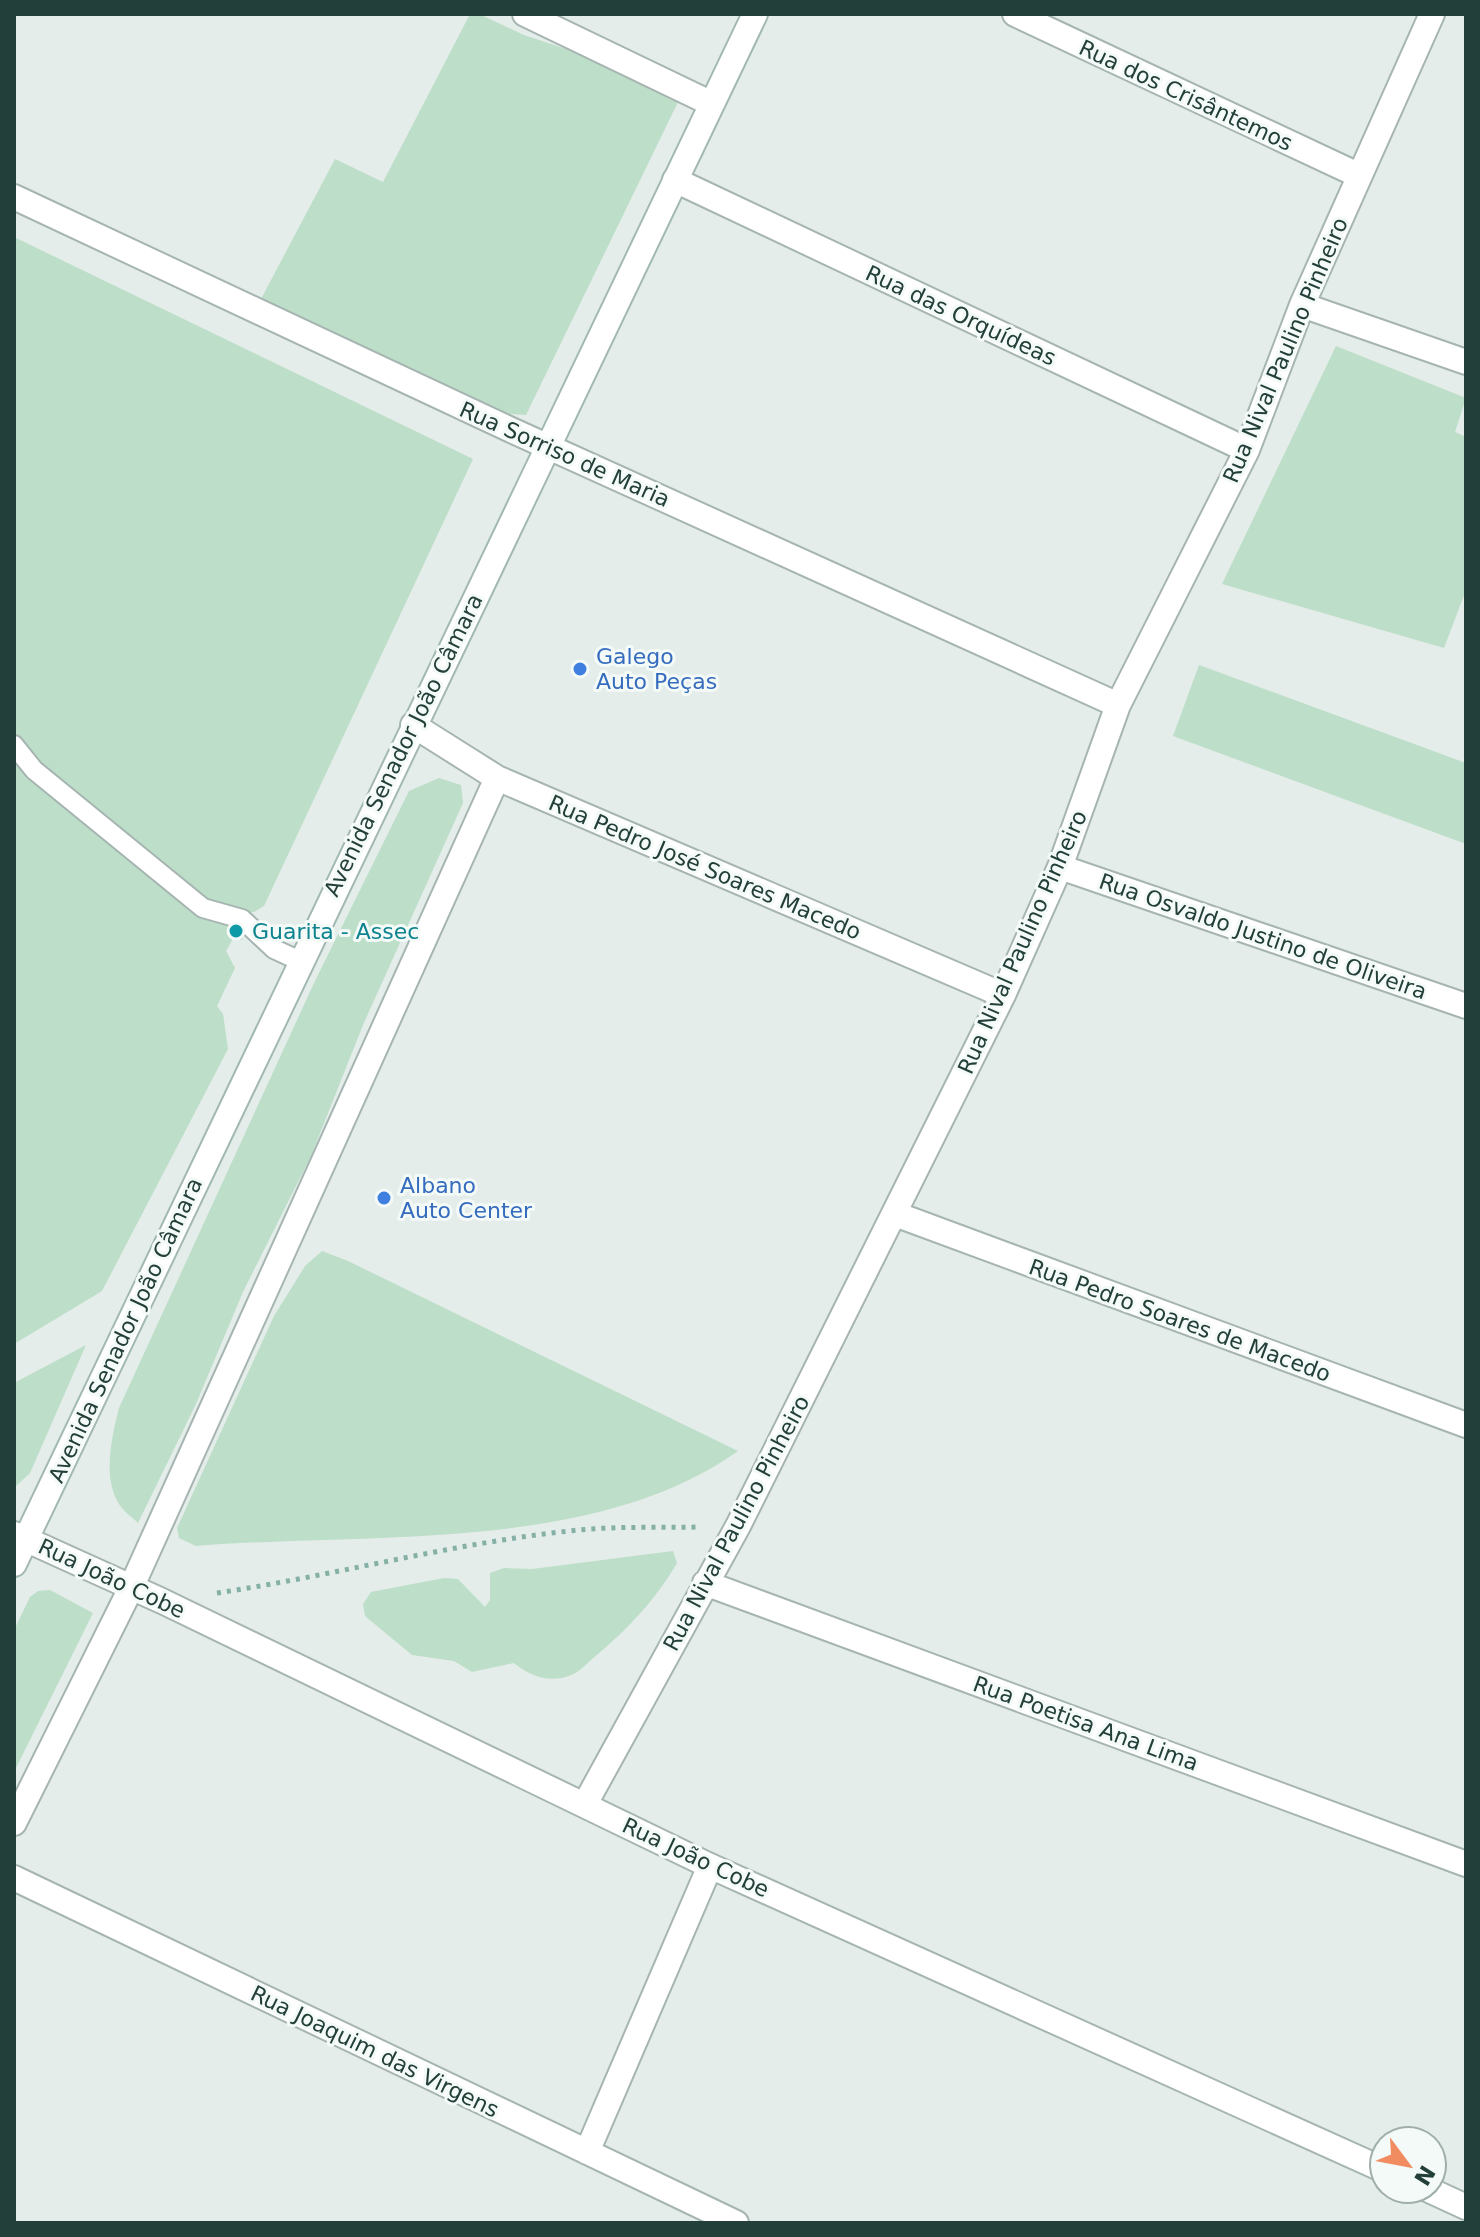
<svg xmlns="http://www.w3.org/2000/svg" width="1480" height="2237" font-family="'DejaVu Sans',sans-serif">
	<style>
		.green { fill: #bddec8 }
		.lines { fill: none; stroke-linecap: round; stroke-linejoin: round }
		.service-casing { stroke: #a6b5b1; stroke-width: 22 }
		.minor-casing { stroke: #a6b5b1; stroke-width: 28 }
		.secondary-casing { stroke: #a2b9b2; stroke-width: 28 }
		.path { stroke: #85b0a5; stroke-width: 5; stroke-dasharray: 4 6; stroke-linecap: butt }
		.service { stroke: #fff; stroke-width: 18 }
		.minor { stroke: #fff; stroke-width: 24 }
		.secondary { stroke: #fff; stroke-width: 24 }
		.shop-dot { fill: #3f7fe0; stroke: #f4faf7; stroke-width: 3 }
		.culture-dot { fill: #0f9aa8; stroke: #f4faf7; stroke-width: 3 }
		.labels { text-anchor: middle; stroke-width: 6; stroke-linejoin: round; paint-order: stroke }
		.street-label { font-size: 22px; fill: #233f39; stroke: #f4faf7 }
		.shop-label { font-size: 22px; fill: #366cbe; stroke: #f4faf7; text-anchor: start }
		.culture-label { font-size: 22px; fill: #0d838f; stroke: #f4faf7; text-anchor: start }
	</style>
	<rect width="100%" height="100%" fill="#e4edea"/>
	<path class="green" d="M 470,14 L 479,14 L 524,35 L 617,66 L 679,100 L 526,415 L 499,413 L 261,299 L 335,159 L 383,182 Z
		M 14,237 L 473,459 L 264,906 L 254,912 L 245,912 L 246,930 L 242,940 L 234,937 L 226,951 L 235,968 L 217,1006 L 223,1014 L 228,1049 L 102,1291 L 14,1344 Z
		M 1336,346 L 1466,398 L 1455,432 L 1466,437 L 1466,590 L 1444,648 L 1222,584 Z
		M 1199,665 L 1466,763 L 1466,844 L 1173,736 Z
		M 439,778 L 461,785 L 463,803 L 363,1025 L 311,1156 L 243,1292 L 196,1404 L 138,1523 C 132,1517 123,1511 119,1504 C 102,1477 112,1436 119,1408 L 314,983 L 409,791 Z
		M 322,1251 L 348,1261 L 738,1451 C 594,1554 365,1532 196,1546 L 179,1538 L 177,1528 L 274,1316 L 305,1266 Z
		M 86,1345 L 30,1473 L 14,1488 L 14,1383 Z
		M 673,1551 L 677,1563 C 654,1602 626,1631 591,1660 C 585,1665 578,1673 571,1675 C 551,1684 529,1676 514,1663 L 472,1672 L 454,1661 L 412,1655 L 365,1616 L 363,1604 L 371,1592 L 444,1578 L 458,1579 L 485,1607 L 490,1600 L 490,1573 L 504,1568 L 532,1569 Z
		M 50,1590 L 93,1613 L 14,1772 L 14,1630 L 30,1597 L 38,1591 Z"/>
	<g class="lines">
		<defs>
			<path id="service" d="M 14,745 L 34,770 L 203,908 L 242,919 L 274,949 L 300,961"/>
			<path id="minor" d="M 525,14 L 710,103
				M 1015,14 L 1358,175
				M 675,180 L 1247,450
				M 14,197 L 509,429 L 1118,705
				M 1302,305 L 1466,362
				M 413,725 L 497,778 L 1003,995
				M 1060,867 L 1466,1006
				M 895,1214 L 1466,1425
				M 14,1534 L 162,1601 L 710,1866 L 1384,2170
				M 705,1583 L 1466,1864
				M 585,1804 L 738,1526 L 1003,995 L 1060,867 L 1118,705 L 1247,450 L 1302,305 L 1432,14
				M 14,1823 L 131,1588 L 497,778
				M 14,1878 L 736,2223
				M 587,2152 L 710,1866
				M 1427,2189 L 1466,2207"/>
			<path id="secondary" d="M 14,1564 L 755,14"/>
		</defs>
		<use href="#service" class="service-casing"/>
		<use href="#minor" class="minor-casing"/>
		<use href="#secondary" class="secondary-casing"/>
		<path class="path" d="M 217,1593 C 338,1575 457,1542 579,1530 C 619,1526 661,1528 701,1527"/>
		<use href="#service" class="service"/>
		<use href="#minor" class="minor"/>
		<use href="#secondary" class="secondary"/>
	</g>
	<g class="shop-dot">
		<circle cx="580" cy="669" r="8"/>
		<circle cx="384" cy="1198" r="8"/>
	</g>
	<circle class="culture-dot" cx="236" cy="931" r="8"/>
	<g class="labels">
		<g class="street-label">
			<text transform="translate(1186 95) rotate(25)" y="8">Rua dos Crisântemos</text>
			<text transform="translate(961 315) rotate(25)" y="8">Rua das Orquídeas</text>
			<text transform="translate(1285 350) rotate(-67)" y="8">Rua Nival Paulino Pinheiro</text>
			<text transform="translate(565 454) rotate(24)" y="8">Rua Sorriso de Maria</text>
			<text transform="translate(403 745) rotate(-64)" y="8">Avenida Senador João Câmara</text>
			<text transform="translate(705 867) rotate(23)" y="8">Rua Pedro José Soares Macedo</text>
			<text transform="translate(1263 936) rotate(19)" y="8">Rua Osvaldo Justino de Oliveira</text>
			<text transform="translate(1022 942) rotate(-66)" y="8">Rua Nival Paulino Pinheiro</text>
			<text transform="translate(1180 1320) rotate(20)" y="8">Rua Pedro Soares de Macedo</text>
			<text transform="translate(125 1330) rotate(-65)" y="8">Avenida Senador João Câmara</text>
			<text transform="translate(736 1523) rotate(-62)" y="8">Rua Nival Paulino Pinheiro</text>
			<text transform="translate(112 1578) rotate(25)" y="8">Rua João Cobe</text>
			<text transform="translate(1086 1723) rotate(20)" y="8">Rua Poetisa Ana Lima</text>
			<text transform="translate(696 1857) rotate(25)" y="8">Rua João Cobe</text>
			<text transform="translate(375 2051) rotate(26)" y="8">Rua Joaquim das Virgens</text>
		</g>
		<g class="shop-label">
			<text x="596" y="664">Galego<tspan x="596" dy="25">Auto Peças</tspan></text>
			<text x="400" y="1193">Albano<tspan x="400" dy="25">Auto Center</tspan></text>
		</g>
		<g class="culture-label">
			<text x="252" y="939">Guarita - Assec</text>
		</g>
	</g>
	<rect width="1480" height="2237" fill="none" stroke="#233f39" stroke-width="32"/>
	<g transform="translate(1408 2165) rotate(122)"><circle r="38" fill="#f4faf7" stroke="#a0afab" stroke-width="2"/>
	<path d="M0-6L14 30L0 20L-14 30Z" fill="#f08c5f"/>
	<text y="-12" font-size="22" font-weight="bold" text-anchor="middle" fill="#233f39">N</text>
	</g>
</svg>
